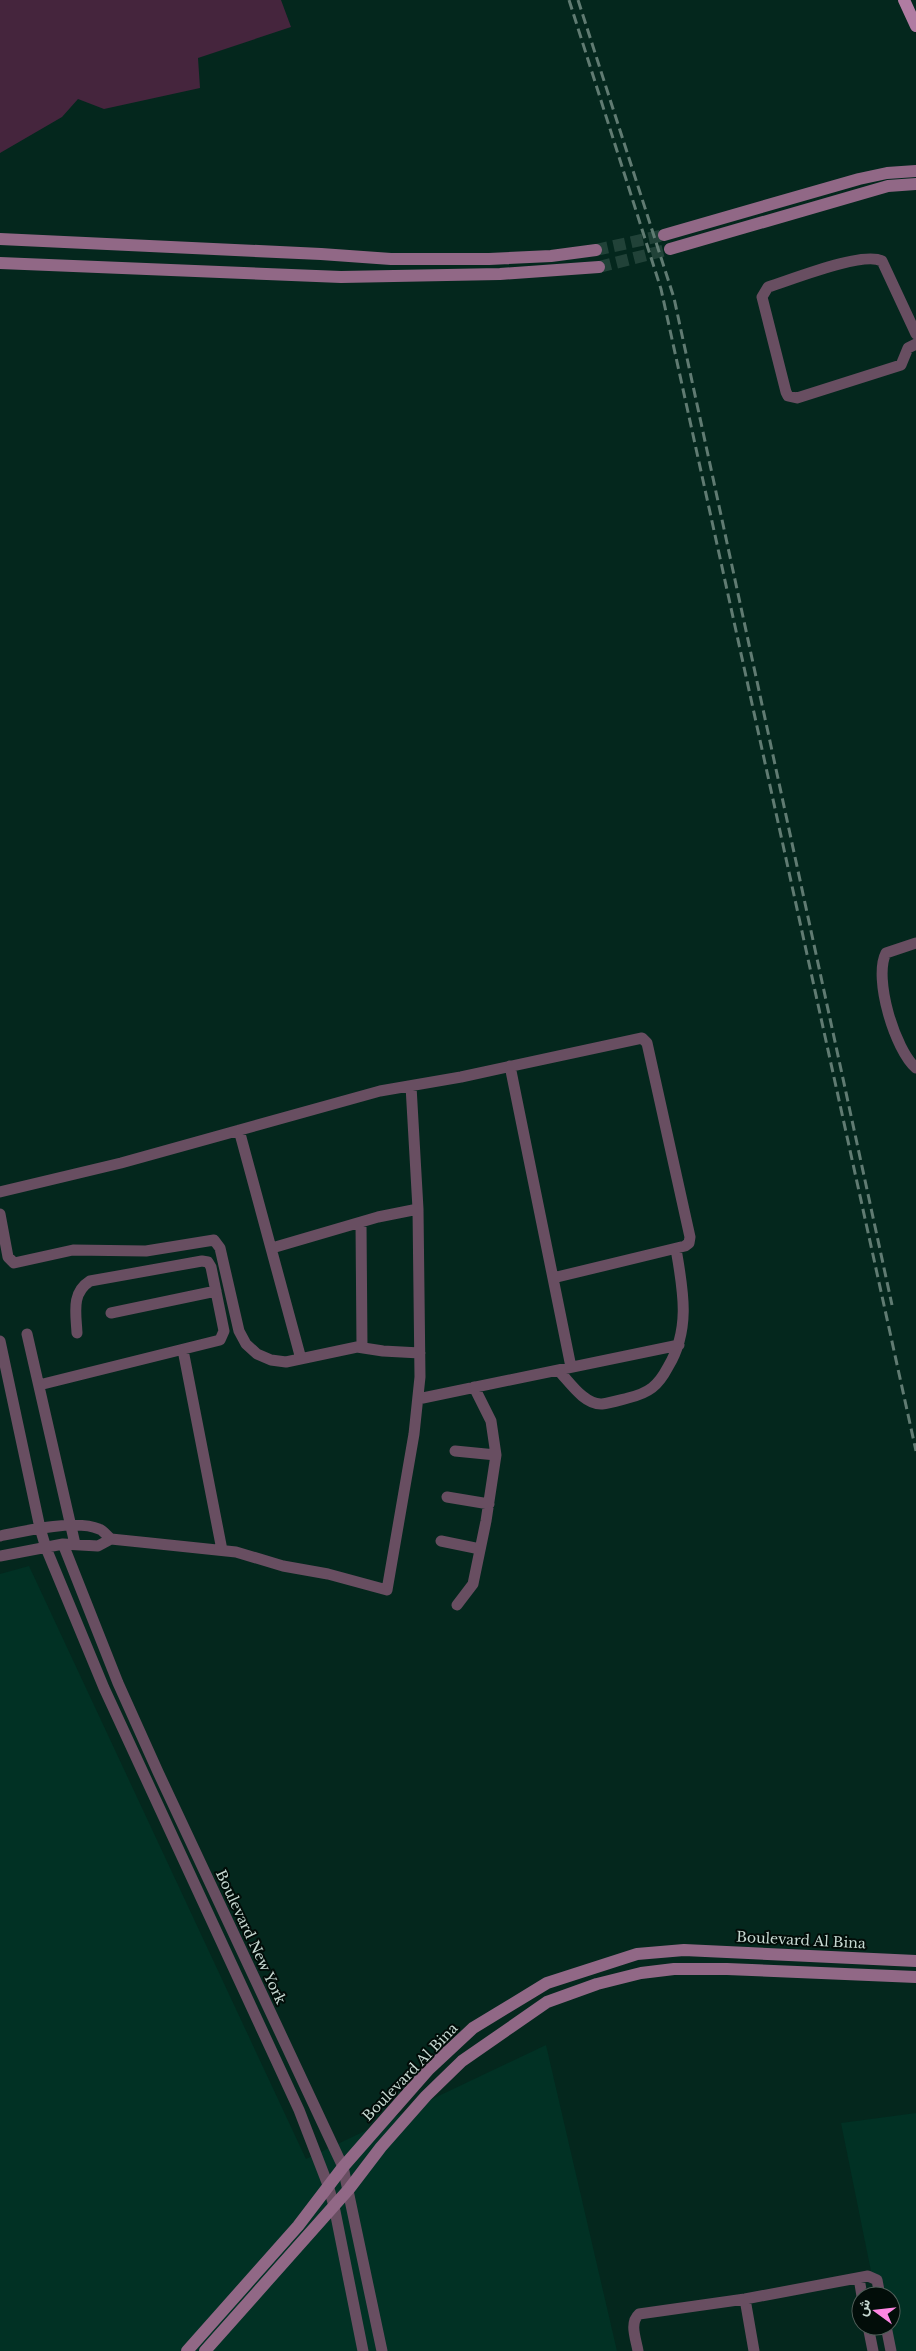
<svg xmlns="http://www.w3.org/2000/svg" width="916" height="2351" font-family="'Libre Baskerville',Vazirmatn,serif">
	<style>
		.built { fill: #013124 }
		.green { fill: #45253d }
		.lines { fill: none; stroke-linecap: round; stroke-linejoin: round }
		.secondary-tunnel { stroke: #214238; stroke-width: 12; stroke-dasharray: 12 6; stroke-linecap: butt }
		.street { stroke: #684e61; stroke-width: 11 }
		.secondary { stroke: #916886; stroke-width: 12 }
		.primary { stroke: #b07ca2; stroke-width: 12 }
		.rail { stroke: #607b72; stroke-width: 3; stroke-dasharray: 10 5; stroke-linecap: butt }
		.labels { text-anchor: middle; stroke-width: 4; stroke-linejoin: round; paint-order: stroke }
		.street-label { font-size: 14px; fill: #c6d8d1; stroke: #020d09 }
	</style>
	<rect width="100%" height="100%" fill="#04271d"/>
	<path class="built" d="M 29,1566 L 306,2159 L 546,2045 L 617,2351 L 0,2351 L 0,1574 Z
		M 916,2113 L 916,2351 L 887,2351 L 891,2326 L 891,2296 L 876,2296 L 841,2123 Z"/>
	<path class="green" d="M 0,0 L 281,0 L 291,27 L 198,58 L 200,88 L 104,109 L 78,99 L 62,117 L 0,153 Z"/>
	<g class="lines">
		<path class="secondary-tunnel" d="M 596,250 L 664,235
			M 599,267 L 670,249"/>
		<path class="street" d="M 916,334 L 882,261 C 862,251 791,280 768,287 L 762,297 L 786,392 L 788,396 L 797,398 L 901,365 L 908,348 L 916,344
			M 916,943 L 886,953 C 873,978 895,1050 916,1068
			M 510,1066 L 571,1367
			M 239,1130 L 301,1359
			M 0,1192 L 121,1163 L 380,1091 L 461,1077 L 642,1038 L 647,1043 L 690,1237 L 689,1243 L 685,1246 L 553,1278
			M 0,1214 L 8,1257 L 14,1263 L 73,1250 L 146,1251 L 214,1240 L 220,1248 L 239,1331 L 246,1344 L 257,1354 L 271,1360 L 286,1362 L 357,1347 L 383,1351 L 420,1353
			M 361,1222 L 362,1347
			M 272,1248 L 378,1217 L 418,1209
			M 111,1313 L 216,1291
			M 27,1334 L 75,1544
			M 0,1341 L 40,1528 L 46,1548 L 104,1688 L 299,2110 L 328,2185 L 334,2206 L 363,2351
			M 183,1350 L 222,1550
			M 558,1370 C 569,1381 584,1405 602,1404 C 610,1403 620,1400 628,1398 C 649,1393 658,1386 668,1367 C 691,1329 683,1290 676,1249
			M 39,1385 L 220,1340 L 224,1331 L 211,1267 L 208,1262 L 202,1261 L 90,1281 C 71,1293 76,1313 77,1333
			M 418,1399 L 679,1345
			M 455,1451 L 496,1455
			M 447,1497 L 489,1504
			M 0,1536 C 24,1531 76,1519 99,1529 C 103,1530 107,1536 111,1539
			M 441,1541 L 480,1549
			M 63,1544 L 118,1683 L 158,1772 L 343,2167 L 382,2351
			M 0,1556 L 63,1544 L 98,1546 L 111,1539 L 150,1543 L 236,1552 L 283,1566 L 328,1574 L 387,1590 L 414,1434 L 420,1377 L 418,1209 L 411,1086
			M 457,1605 L 473,1584 L 486,1521 L 496,1455 L 491,1421 L 474,1387
			M 859,2278 L 862,2296
			M 745,2299 L 754,2351
			M 868,2326 L 873,2351
			M 886,2326 L 891,2351
			M 638,2351 C 636,2339 629,2323 639,2314 L 745,2299 L 868,2276 L 877,2280 L 880,2296"/>
		<path class="secondary" d="M 664,235 L 859,179 L 887,173 L 916,171
			M 0,239 L 321,254 L 391,259 L 489,259 L 551,256 L 596,250
			M 670,249 L 888,186 L 916,184
			M 0,263 L 341,277 L 500,274 L 599,267
			M 187,2351 L 298,2226 L 343,2167 L 429,2069 L 473,2028 L 547,1983 L 637,1954 L 684,1950 L 916,1961
			M 205,2351 L 349,2189 L 381,2147 L 426,2096 L 462,2061 L 547,2002 L 597,1984 L 641,1973 L 674,1969 L 727,1969 L 916,1977"/>
		<path class="primary" d="M 904,0 L 916,26"/>
		<path class="rail" d="M 569,0 L 661,289 L 916,1451
			M 578,0 L 674,298 L 892,1305"/>
	</g>
	<g class="labels">
		<g class="street-label">
			<text transform="translate(251 1937) rotate(65)" y="5">Boulevard New York</text>
			<text transform="translate(801 1940) rotate(3)" y="5">Boulevard Al Bina</text>
			<text transform="translate(410 2072) rotate(-46)" y="5">Boulevard Al Bina</text>
		</g>
	</g>
	<g transform="translate(876 2311) rotate(285)"><circle r="24" fill="#020d09" stroke="#505e59"/>
	<path d="M0-4L9 19L0 12L-9 19Z" fill="#fd86e2"/>
	<text y="-8" font-size="14" font-weight="bold" text-anchor="middle" fill="#c6d8d1">ش</text>
	</g>
</svg>
